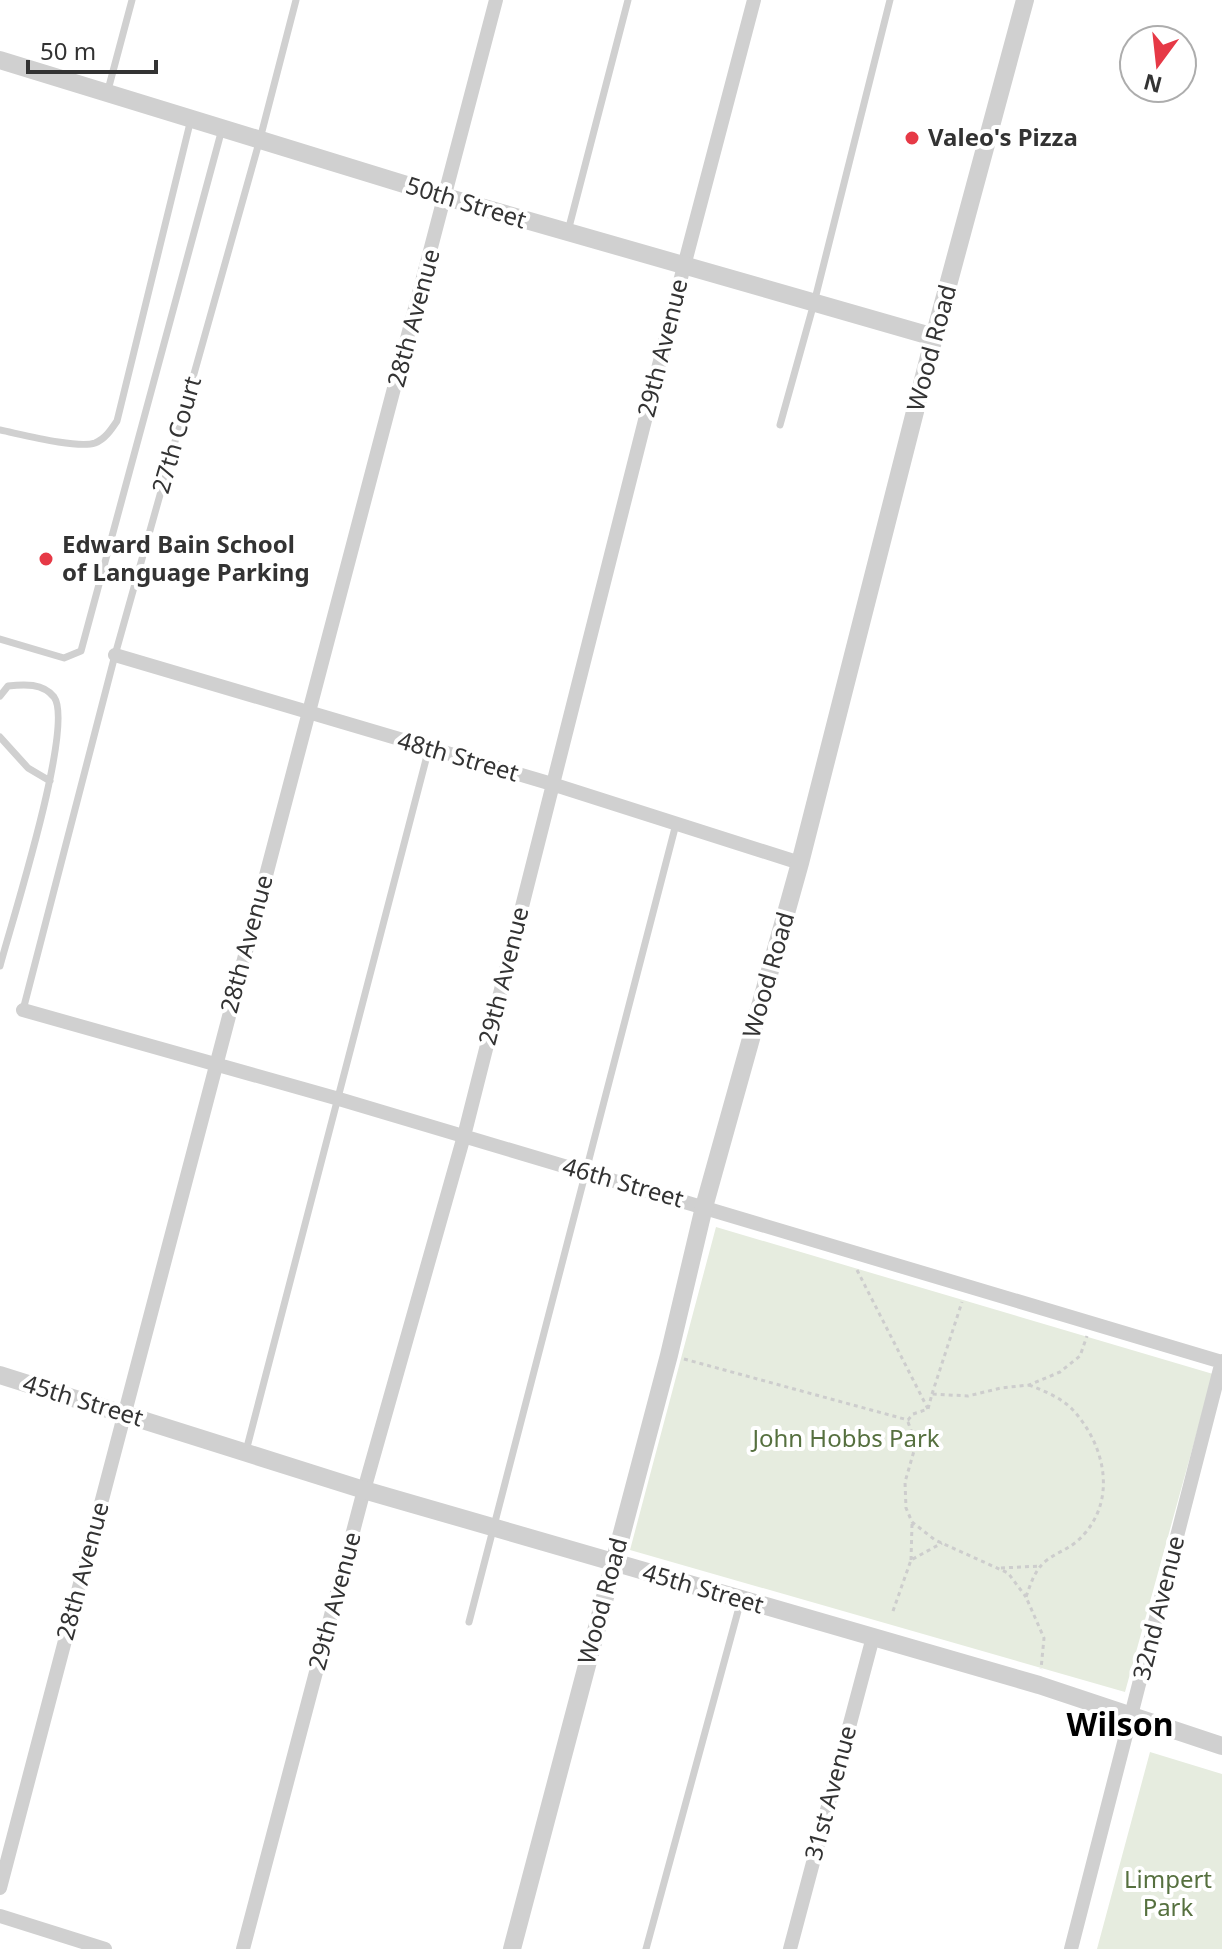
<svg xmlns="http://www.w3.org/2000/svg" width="1222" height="1949" font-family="'Noto Sans',sans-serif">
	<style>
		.green { fill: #e6ecdf }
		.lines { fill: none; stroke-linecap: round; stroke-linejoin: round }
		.path { stroke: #cdcdcd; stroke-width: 3; stroke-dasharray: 4 4; stroke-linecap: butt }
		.service { stroke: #d0d0d0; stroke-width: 7 }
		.minor { stroke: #d0d0d0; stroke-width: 14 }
		.tertiary { stroke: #d0d0d0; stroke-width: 18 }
		.poi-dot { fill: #e63946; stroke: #fff; stroke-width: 3 }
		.labels { text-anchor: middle; stroke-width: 8; stroke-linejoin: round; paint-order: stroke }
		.poi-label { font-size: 24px; font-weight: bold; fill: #333; stroke: #fff; text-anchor: start }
		.street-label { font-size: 24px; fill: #333; stroke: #fff }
		.park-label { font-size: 24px; fill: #56703f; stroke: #fff }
		.district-label { font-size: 32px; font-weight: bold; fill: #000; stroke: #fff }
	</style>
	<rect width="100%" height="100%" fill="#fff"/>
	<path class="green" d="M 716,1227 L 1213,1374 L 1125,1692 L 630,1550 Z
		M 1150,1752 L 1222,1774 L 1222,1949 L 1097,1949 Z"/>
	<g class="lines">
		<path class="path" d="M 857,1270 L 928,1409
			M 684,1359 L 908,1420 L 913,1414 L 928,1409 L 932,1394 L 968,1396 L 1001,1388 L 1029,1385 L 1060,1372 L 1080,1356 L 1087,1336
			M 1029,1385 C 1044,1391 1060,1397 1072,1409 C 1103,1442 1117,1494 1086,1532 C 1072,1549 1062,1549 1047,1560 C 1035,1569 1031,1583 1026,1597 L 1044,1638 L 1041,1669
			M 932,1394 L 962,1302
			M 908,1422 L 916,1444 L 905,1482 L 906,1508 L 912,1522 L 935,1540 L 1008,1573 L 1026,1597
			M 911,1560 L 912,1524
			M 1001,1568 L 1041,1566
			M 893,1611 L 911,1560 L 942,1543"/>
		<path class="service" d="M 108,90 L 132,0
			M 568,231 L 628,0
			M 780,425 L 814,303 L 890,0
			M 0,430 C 20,434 77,449 95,443 C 105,439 111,430 117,421 L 191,119
			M 0,639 L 64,658 L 81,651 L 222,129
			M 0,696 L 8,686 C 24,684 43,683 54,697 C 75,725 11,924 0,966
			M 0,737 L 28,768 L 50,781
			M 23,1010 L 115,655 L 260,139 L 296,0
			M 246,1451 L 429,748
			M 469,1622 L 676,824
			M 646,1949 L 741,1600"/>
		<path class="minor" d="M 115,655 L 552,784 L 800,863
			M 23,1010 L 339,1099 L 1222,1362
			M 0,1888 L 496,0
			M 0,1916 L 105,1949
			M 243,1949 L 364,1490 L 464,1136 L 684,266 L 754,0
			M 790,1949 L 873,1637
			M 1071,1949 L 1222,1361"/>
		<path class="tertiary" d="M 0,60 L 446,197 L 934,337
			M 0,1375 L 364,1490 L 1039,1685 L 1222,1746
			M 512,1949 L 669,1355 L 704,1207 L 800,863 L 934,337 L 1025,0"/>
	</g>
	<g class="poi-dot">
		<circle cx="912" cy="138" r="8"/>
		<circle cx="46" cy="559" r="8"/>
	</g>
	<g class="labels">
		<g class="poi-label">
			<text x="928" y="146">Valeo's Pizza</text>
			<text x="62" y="553">Edward Bain School<tspan x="62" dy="28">of Language Parking</tspan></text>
		</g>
		<g class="street-label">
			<text transform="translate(466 203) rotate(17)" y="8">50th Street</text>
			<text transform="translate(414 318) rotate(-75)" y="8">28th Avenue</text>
			<text transform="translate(663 348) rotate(-76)" y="8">29th Avenue</text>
			<text transform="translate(932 348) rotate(-75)" y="8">Wood Road</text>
			<text transform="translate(177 435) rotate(-74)" y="8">27th Court</text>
			<text transform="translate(458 757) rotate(16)" y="8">48th Street</text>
			<text transform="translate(247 944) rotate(-75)" y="8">28th Avenue</text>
			<text transform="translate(769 975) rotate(-74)" y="8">Wood Road</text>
			<text transform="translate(504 976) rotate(-76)" y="8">29th Avenue</text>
			<text transform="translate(623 1183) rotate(16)" y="8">46th Street</text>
			<text transform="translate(83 1401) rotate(17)" y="8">45th Street</text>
			<text transform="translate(83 1571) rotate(-75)" y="8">28th Avenue</text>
			<text transform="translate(703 1589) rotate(16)" y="8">45th Street</text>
			<text transform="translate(335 1601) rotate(-75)" y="8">29th Avenue</text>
			<text transform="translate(603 1601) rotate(-75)" y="8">Wood Road</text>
			<text transform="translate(1159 1608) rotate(-76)" y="8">32nd Avenue</text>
			<text transform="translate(831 1793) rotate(-75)" y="8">31st Avenue</text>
		</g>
		<g class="park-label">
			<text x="846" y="1447">John Hobbs Park</text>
			<text x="1168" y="1888">Limpert<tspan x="1168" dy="28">Park</tspan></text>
		</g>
		<g class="district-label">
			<text x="1120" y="1736">Wilson</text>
		</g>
	</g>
	<g transform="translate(1158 64) rotate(195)"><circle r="38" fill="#ffffff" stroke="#adadad" stroke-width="2"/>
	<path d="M0-6L14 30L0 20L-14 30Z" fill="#e63946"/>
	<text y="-12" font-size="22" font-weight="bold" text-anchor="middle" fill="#333333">N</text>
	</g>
	<path d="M28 60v12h128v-12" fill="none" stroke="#333333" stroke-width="4"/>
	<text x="40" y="60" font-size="24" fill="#333333" stroke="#ffffff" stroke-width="6" paint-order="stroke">50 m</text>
</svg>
